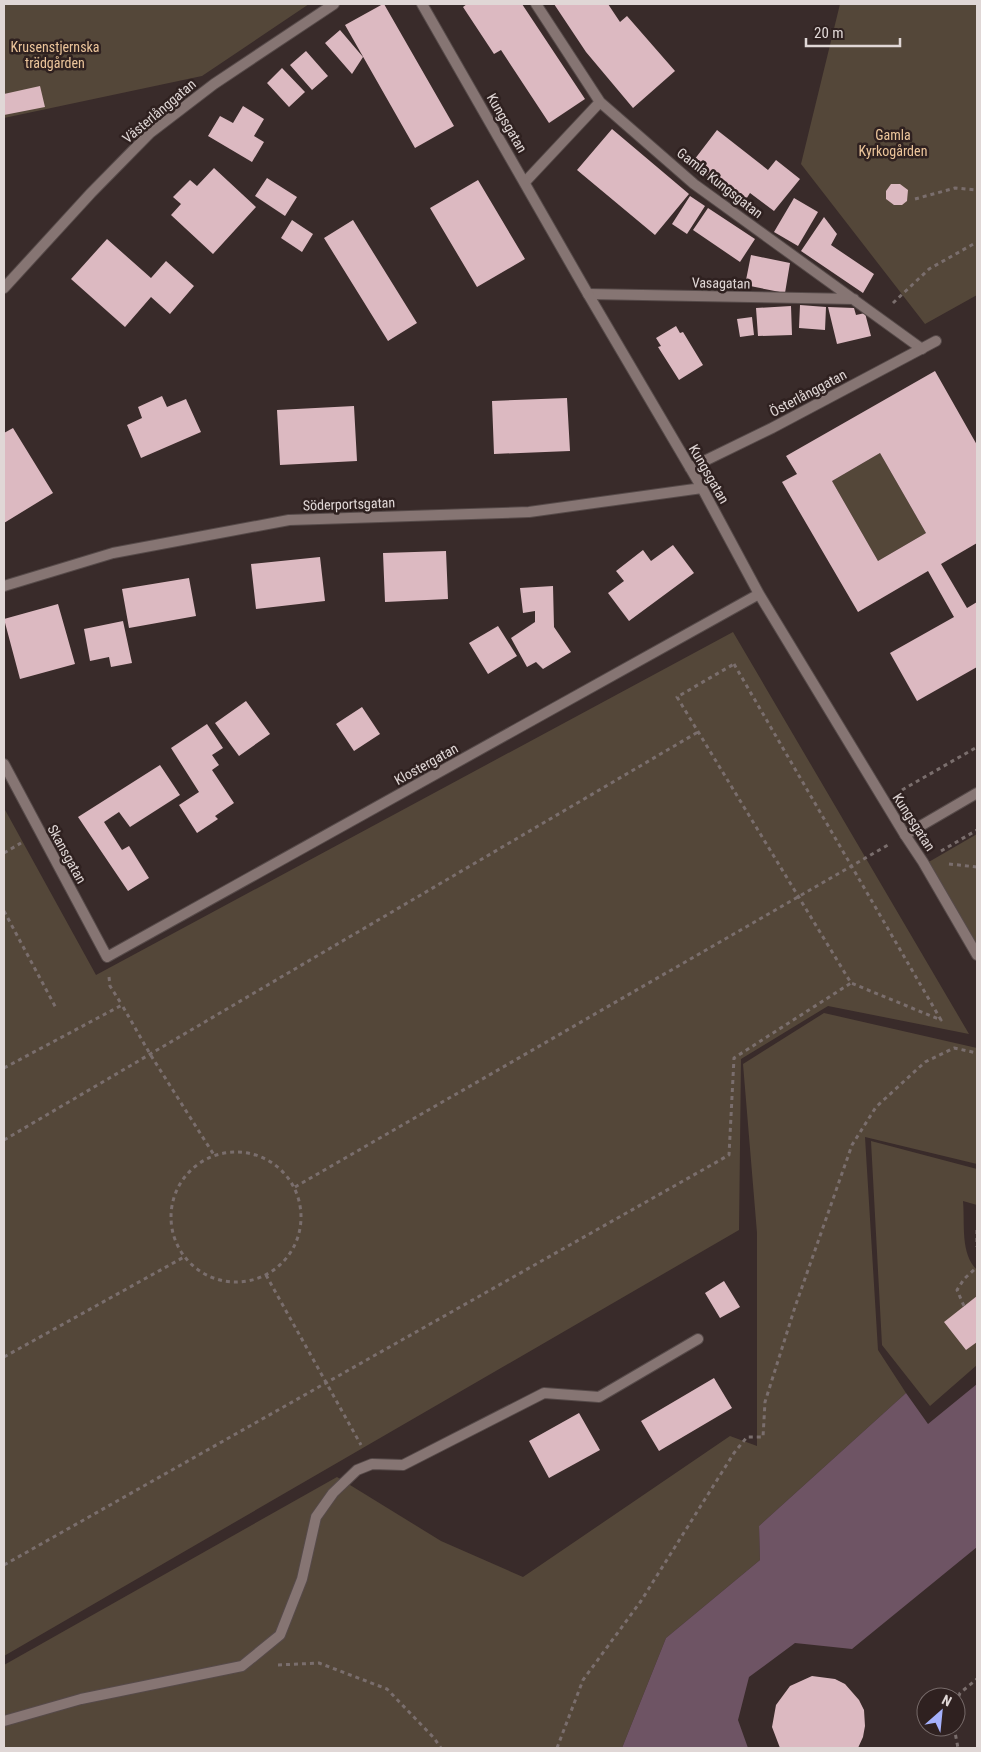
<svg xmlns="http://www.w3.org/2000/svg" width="981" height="1752" font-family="'Roboto Condensed',sans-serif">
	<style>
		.green { fill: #544739 }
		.water { fill: #6e5464 }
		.building { fill: #dcb9c1; fill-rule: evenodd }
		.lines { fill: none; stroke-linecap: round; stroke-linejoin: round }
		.lane-casing { stroke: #564a49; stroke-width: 12 }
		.street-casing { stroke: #564a49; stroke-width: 12 }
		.path { stroke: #7a6e6d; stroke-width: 3; stroke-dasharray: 4 4; stroke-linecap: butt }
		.lane { stroke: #867573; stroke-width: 10 }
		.street { stroke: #867573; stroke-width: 10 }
		.labels { text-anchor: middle; stroke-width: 5; stroke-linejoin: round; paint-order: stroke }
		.park-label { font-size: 14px; fill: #ecc59b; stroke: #2f2120 }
		.street-label { font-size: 14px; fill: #e0d7d6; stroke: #2f2120 }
	</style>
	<rect width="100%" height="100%" fill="#392b2a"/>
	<path class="green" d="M 4,4 L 309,4 L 202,76 L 4,118 Z
		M 840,4 L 977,4 L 977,295 L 925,324 L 801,164 Z
		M 880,453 L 926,533 L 878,561 L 832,481 Z
		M 733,632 L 969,1034 L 828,1006 L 741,1059 L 739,1230 L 4,1656 L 4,808 L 96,975 Z
		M 977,834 L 977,948 L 927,863 Z
		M 824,1013 L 977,1048 L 977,1164 L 865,1137 L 878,1350 L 906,1393 L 759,1526 L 760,1560 L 666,1638 L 622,1748 L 4,1748 L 4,1665 L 337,1477 L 441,1541 L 523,1577 L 730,1436 L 757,1446 L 757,1233 L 743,1064 Z
		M 871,1141 L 977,1169 L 977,1205 L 963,1201 C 965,1223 960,1254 977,1270 L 977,1365 L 930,1406 L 882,1345 Z"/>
	<path class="water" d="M 977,1384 L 977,1547 L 852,1649 L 795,1643 L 749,1677 L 738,1720 L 748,1748 L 622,1748 L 666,1638 L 760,1560 L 759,1526 L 906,1393 L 928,1424 Z"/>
	<path class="building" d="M 383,4 L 384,4 L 454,126 L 415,148 L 345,25 Z
		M 467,4 L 522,4 L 585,99 L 549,123 L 501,50 L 494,54 L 463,7 Z
		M 554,4 L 608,4 L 620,22 L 627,16 L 675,71 L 633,108 L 586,52 Z
		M 340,30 L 363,57 L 352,74 L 325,43 Z
		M 306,51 L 328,76 L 312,90 L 290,65 Z
		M 282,68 L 305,92 L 289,107 L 267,83 Z
		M 40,86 L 45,107 L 4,115 L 4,94 Z
		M 243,106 L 264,119 L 254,136 L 264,142 L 252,162 L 208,136 L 220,116 L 233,123 Z
		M 612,129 L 689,194 L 655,235 L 577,170 Z
		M 717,130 L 768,170 L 776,160 L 800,179 L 774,211 L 750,193 L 743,204 L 691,164 Z
		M 214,168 L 256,207 L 213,254 L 171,215 L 181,204 L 173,197 L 190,180 L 197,186 Z
		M 267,178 L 297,197 L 285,216 L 255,196 Z
		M 478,180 L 525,259 L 477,287 L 430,208 Z
		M 891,184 L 900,184 L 908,190 L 907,201 L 902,205 L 894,205 L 886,199 L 886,191 Z
		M 690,196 L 705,206 L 687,234 L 672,224 Z
		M 794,198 L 818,212 L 798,246 L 774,232 Z
		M 708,208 L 755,239 L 740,262 L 693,230 Z
		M 824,217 L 837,234 L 831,245 L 874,274 L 863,293 L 801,251 Z
		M 292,220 L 313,234 L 302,252 L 281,238 Z
		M 353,220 L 417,323 L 388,341 L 324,238 Z
		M 107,239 L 151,278 L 166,261 L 194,286 L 170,314 L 151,297 L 125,327 L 71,279 Z
		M 751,255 L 790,263 L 785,293 L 745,285 Z
		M 800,305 L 826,307 L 825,330 L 799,328 Z
		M 791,306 L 792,335 L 758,336 L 756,308 Z
		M 828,307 L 854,308 L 856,315 L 865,313 L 871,336 L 837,344 Z
		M 752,317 L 754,335 L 740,337 L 737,319 Z
		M 676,326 L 680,333 L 683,332 L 703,365 L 679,380 L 658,347 L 661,346 L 656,338 Z
		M 935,371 L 977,445 L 977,543 L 941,564 L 967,608 L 977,602 L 977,667 L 917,701 L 890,653 L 954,617 L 928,571 L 858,612 L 782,482 L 797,474 L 786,456 ZM 880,453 L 926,533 L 878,561 L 832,481 Z
		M 162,396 L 167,407 L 186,399 L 201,432 L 141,458 L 127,425 L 142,418 L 138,407 Z
		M 567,398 L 570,451 L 494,454 L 492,401 Z
		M 354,406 L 357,461 L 280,465 L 277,410 Z
		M 13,428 L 53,493 L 4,523 L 4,433 Z
		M 673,545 L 694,573 L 629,621 L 608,593 L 624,581 L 616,571 L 643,550 L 651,561 Z
		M 446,551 L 448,599 L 385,602 L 383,553 Z
		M 320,557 L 325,601 L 256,609 L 251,564 Z
		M 189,578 L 196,616 L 129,628 L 122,589 Z
		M 553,586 L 554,627 L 571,652 L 543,669 L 536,662 L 527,667 L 511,638 L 535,622 L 535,611 L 523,613 L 520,588 Z
		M 58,604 L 75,664 L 20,679 L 4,619 Z
		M 123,621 L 132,663 L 111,667 L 109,657 L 90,661 L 84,629 Z
		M 498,626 L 517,656 L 488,674 L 469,643 Z
		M 246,701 L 270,734 L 239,756 L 215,723 Z
		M 362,707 L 380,734 L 354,751 L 336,724 Z
		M 207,724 L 223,748 L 212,755 L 219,765 L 212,770 L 234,803 L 215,816 L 218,819 L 197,833 L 179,805 L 199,792 L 171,748 Z
		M 160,765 L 180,795 L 130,827 L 119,812 L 104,822 L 122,850 L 129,846 L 149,878 L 128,891 L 78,817 Z
		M 724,1281 L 740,1307 L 720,1318 L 705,1293 Z
		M 977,1296 L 977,1342 L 966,1350 L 944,1322 Z
		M 714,1378 L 732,1408 L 659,1451 L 641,1421 Z
		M 579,1413 L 600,1450 L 549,1478 L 529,1441 Z
		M 812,1676 L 835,1679 L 845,1684 L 859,1700 L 864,1710 L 865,1726 L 863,1737 L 858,1748 L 780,1748 L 772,1727 L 776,1705 L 790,1686 Z"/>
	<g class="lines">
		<defs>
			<path id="lane" d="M 536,4 L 600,102 L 694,184 L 922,349
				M 525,182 L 600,102
				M 588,294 L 854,299
				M 905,835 L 923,862 L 977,955
				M 4,1721 L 81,1699 L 242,1666 L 280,1635 L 302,1579 L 316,1517 L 333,1493 L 357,1470 L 372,1464 L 403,1465 L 544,1393 L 599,1397 L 698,1339"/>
			<path id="street" d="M 422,4 L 588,294 L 702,488 L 759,594 L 905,835 L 977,793
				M 4,288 L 91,193 L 150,133 L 214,84 L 334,4
				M 690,468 L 772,428 L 936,341
				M 4,586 L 113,553 L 289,520 L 529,512 L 702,488
				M 4,764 L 107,957 L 759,594"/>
		</defs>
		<use href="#lane" class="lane-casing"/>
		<use href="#street" class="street-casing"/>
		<path class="path" d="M 915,199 L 955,188 L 977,190
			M 893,303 L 929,269 L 977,242
			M 734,664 L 941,1020 L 851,983 L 677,697 Z
			M 902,790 L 977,747
			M 941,851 L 977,830
			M 4,853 L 21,843
			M 949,864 L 977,867
			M 4,911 L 56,1008
			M 109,977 L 110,986 L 122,1005
			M 4,1068 L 122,1005 L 150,1054 L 214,1155
			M 4,1140 L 698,732
			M171 1217a65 65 0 1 1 130 0a65 65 0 1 1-130 0Z
			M 295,1187 L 888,845
			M 977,1230 L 977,1247
			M 266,1275 L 361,1445
			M 964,1306 L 957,1290 L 964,1279 L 977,1267
			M 4,1357 L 184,1257
			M 4,1565 L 729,1155 L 734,1058 L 851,983
			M 278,1665 L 319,1663 L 387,1689 L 434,1738 L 441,1748
			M 956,1704 L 960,1693 L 977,1679
			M 954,1727 L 958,1748
			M 557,1748 L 583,1680 L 641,1601 L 734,1453 L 747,1437 L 763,1437 L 765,1402 L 795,1307 L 852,1145 L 876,1107 L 925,1062 L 954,1048 L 977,1053"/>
		<use href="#lane" class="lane"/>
		<use href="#street" class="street"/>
	</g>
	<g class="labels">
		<g class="park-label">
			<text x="55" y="52">Krusenstjernska<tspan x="55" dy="16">trädgården</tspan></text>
			<text x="893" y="140">Gamla<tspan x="893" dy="16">Kyrkogården</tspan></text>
		</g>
		<g class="street-label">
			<text transform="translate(159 111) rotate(-40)" y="5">Västerlånggatan</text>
			<text transform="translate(507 123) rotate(60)" y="5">Kungsgatan</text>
			<text transform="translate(720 183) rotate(38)" y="5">Gamla Kungsgatan</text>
			<text transform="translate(721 283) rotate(1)" y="5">Vasagatan</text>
			<text transform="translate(808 393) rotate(-28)" y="5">Österlånggatan</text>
			<text transform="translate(709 474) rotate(60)" y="5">Kungsgatan</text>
			<text transform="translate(349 504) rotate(-2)" y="5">Söderportsgatan</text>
			<text transform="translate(426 764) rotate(-29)" y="5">Klostergatan</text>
			<text transform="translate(914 822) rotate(57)" y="5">Kungsgatan</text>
			<text transform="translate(67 854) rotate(61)" y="5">Skansgatan</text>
		</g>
	</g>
	<rect width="981" height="1752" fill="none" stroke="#e0d7d6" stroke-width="10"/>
	<g transform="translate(941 1712) rotate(27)"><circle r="24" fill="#2f2120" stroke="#766a69"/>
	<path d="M0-4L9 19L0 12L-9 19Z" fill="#a5b1fc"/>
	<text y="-8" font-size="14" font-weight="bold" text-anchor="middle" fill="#e0d7d6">N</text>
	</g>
	<path d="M806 38v8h94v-8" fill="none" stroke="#e0d7d6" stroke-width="2.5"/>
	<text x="814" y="38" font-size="15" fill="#e0d7d6" stroke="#2f2120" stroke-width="4" paint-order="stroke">20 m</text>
</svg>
